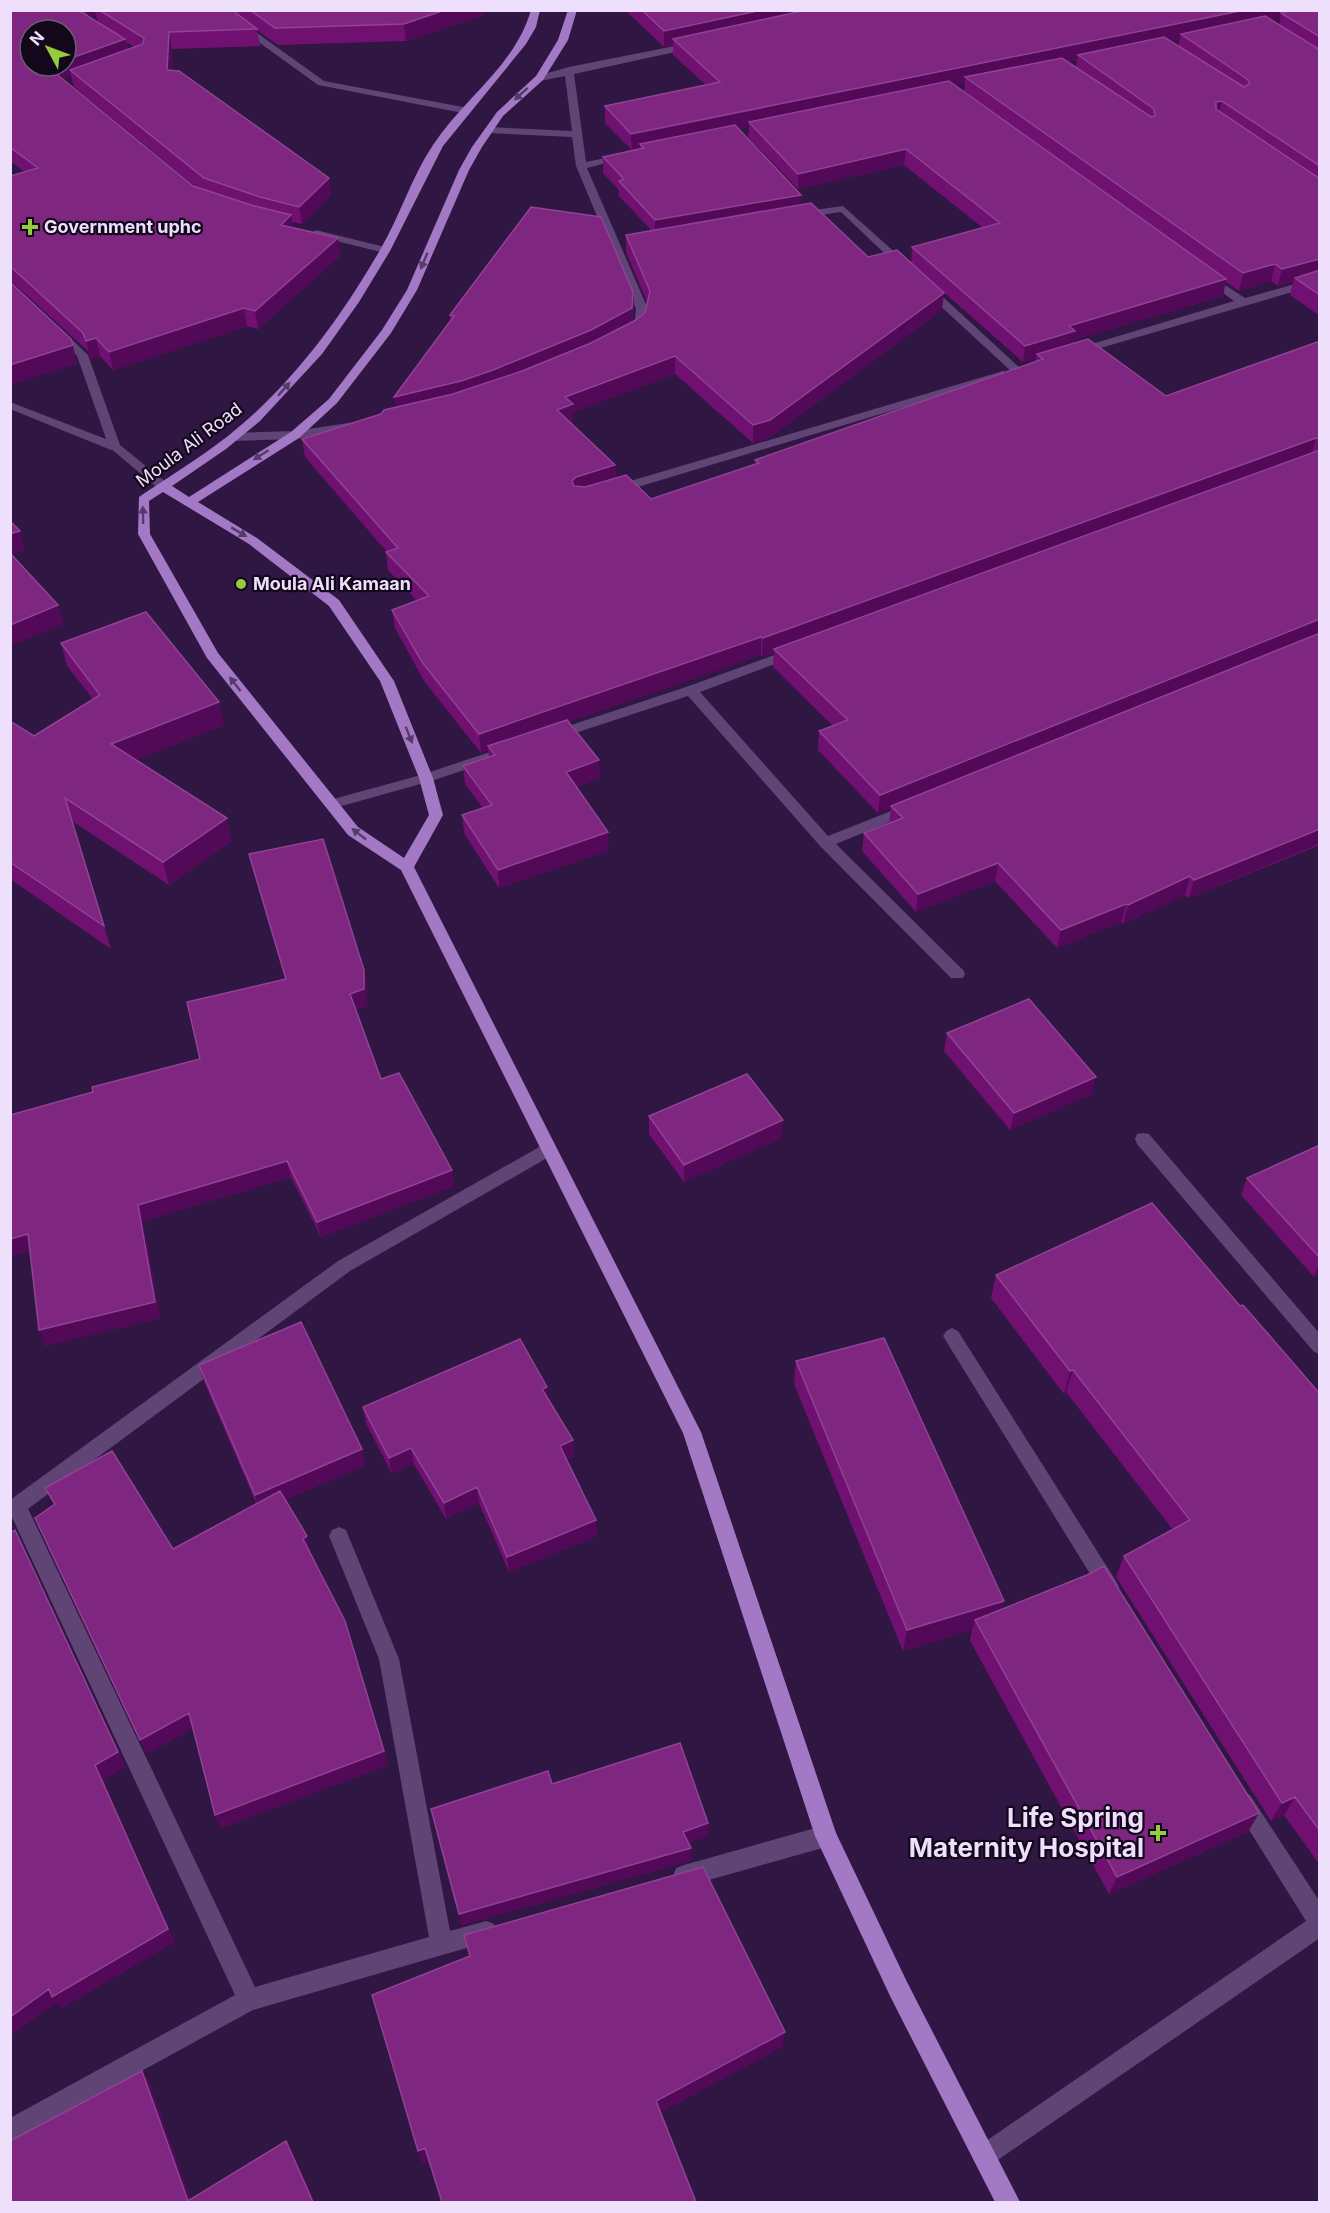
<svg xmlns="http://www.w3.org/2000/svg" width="1330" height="2213" font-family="Inter,sans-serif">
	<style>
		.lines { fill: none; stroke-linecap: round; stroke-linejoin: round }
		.minor { fill: #5f4475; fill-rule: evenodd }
		.tertiary { fill: #5f4475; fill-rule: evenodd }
		.primary { fill: #a379c6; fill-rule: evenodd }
		.wall { fill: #701071; fill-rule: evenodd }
		.shaded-wall { fill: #510958 }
		.building { fill: #7e2680; stroke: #904394; stroke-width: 1.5 }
		.oneway { fill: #543b68 }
		.poi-dot { fill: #94cc3c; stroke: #13081b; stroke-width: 2 }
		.labels { text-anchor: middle; stroke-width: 4.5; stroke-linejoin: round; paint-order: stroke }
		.far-poi-label { font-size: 18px; font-weight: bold; fill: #eedffc; stroke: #13081b; text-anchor: start }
		.far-street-label { font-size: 18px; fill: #eedffc; stroke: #13081b }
		.near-poi-label { font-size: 26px; font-weight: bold; fill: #eedffc; stroke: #13081b; text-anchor: end }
	</style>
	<rect width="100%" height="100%" fill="#301642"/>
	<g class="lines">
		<path class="minor" d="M 214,10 L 225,10 L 324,81 L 463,107 L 468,110 L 463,113 L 318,85 Z
			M 695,42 L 700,45 L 698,47 L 574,74 L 586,162 L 625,154 L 630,157 L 587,168 L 648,309 L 645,328 L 631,337 L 625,334 L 634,327 L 636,309 L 576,166 L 572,137 L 489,133 L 484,130 L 489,127 L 572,131 L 565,76 L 540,81 L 535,78 L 537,76 L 569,67 Z
			M 843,206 L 909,265 L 909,269 L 901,269 L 841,212 L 799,218 L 794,215 L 799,212 Z
			M 316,230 L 389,248 L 390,250 L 385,253 L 312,235 L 311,233 Z
			M 1208,274 L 1245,298 L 1320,277 L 1320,284 L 1080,354 L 1072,354 L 1070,352 L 1072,350 L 1234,301 L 1204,279 L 1203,277 Z
			M 926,284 L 930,285 L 1020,368 L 1020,372 L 1012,372 L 922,289 L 921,287 Z
			M 1003,371 L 1009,374 L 1007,376 L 618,493 L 610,493 L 608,490 L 610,487 Z
			M 10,402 L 119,444 L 121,447 L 119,450 L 111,450 L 10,409 Z
			M 355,422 L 359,423 L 359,429 L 295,439 L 234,441 L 228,437 L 234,433 L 295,431 Z
			M 794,648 L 799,649 L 801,652 L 799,655 L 700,692 L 828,836 L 906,805 L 916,805 L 918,808 L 916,811 L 836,844 L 963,970 L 965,974 L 963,978 L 951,978 L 821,847 L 688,696 L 557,739 L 547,739 L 545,736 L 547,733 L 686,687 Z
			M 511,745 L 516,747 L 518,750 L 516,753 L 431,781 L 331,809 L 324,804 L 326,801 L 421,775 Z
			M 1143,1133 L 1149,1134 L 1320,1334 L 1320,1354 L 1314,1352 L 1137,1144 L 1135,1139 L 1137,1134 Z
			M 952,1328 L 958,1331 L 1116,1581 L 1119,1587 L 1116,1593 L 1109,1596 L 1102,1593 L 946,1341 L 943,1336 L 946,1331 Z
			M 17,1497 L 24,1500 L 255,1987 L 429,1937 L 379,1659 L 329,1536 L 332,1530 L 339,1527 L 346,1530 L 399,1659 L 450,1931 L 486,1921 L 494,1924 L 497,1932 L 494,1940 L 253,2010 L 10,2143 L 10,2118 L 235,1995 L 10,1513 L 10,1500 Z
			M 1243,1792 L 1250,1795 L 1320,1902 L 1320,1938 L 992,2164 L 984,2168 L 976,2164 L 972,2156 L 976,2148 L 1306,1921 L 1236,1809 L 1232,1802 L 1236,1795 Z
			M 826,1825 L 834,1828 L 837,1836 L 834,1844 L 826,1847 L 684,1887 L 676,1884 L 673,1876 L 676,1868 L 684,1865 Z"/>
		<path class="tertiary" d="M 57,328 L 61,329 L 88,355 L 120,445 L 167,483 L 169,486 L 167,489 L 159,489 L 109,447 L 77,356 L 51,331 Z
			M 548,1142 L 554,1144 L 556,1149 L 554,1154 L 350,1271 L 17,1517 L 10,1519 L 10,1500 L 338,1261 Z"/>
		<path class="primary" d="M 531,10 L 540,10 L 536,27 L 526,44 L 443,146 L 390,251 L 359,302 L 322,354 L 260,421 L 226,449 L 172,486 L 189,497 L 291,432 L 329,399 L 382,330 L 407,290 L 459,170 L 472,147 L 497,112 L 536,76 L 558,40 L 568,10 L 577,10 L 568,40 L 543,80 L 503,116 L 482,147 L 469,170 L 417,290 L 391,333 L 337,403 L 299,438 L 198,502 L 257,538 L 339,600 L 394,681 L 433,778 L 443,815 L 414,867 L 701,1432 L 836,1833 L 907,1982 L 1020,2202 L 995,2202 L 891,1998 L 815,1836 L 683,1433 L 401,870 L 348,835 L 207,658 L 138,534 L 139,497 C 168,477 200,458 228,436 C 291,386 340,319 380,250 C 400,216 411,178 433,145 C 464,98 515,66 531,10 ZM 163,492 L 249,544 L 329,606 L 380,681 L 419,778 L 429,815 L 404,858 L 358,827 L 218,653 L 150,534 L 149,501 Z"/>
	</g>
	<path class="wall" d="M 10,10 L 84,14 L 80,10 L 484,10 L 484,15 L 406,41 L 278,45 L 257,30 L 260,46 L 172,49 L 171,70 L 329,178 L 331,195 L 302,224 L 292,222 L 293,228 L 338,238 L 340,256 L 258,329 L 247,326 L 113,370 L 100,356 L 91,359 L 88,351 L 10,280 L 10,176 L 25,172 L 10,161 ZM 96,15 L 98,22 L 89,17 ZM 126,42 L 134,47 L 128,49 ZM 71,76 L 74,87 L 196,187 L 193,186 L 63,79 Z
		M 625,10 L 1320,10 L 1320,316 L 1290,295 L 1293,282 L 1278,286 L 1271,281 L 1239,291 L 1226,282 L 1223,296 L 1074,340 L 1073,343 L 1166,396 L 1320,341 L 1320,845 L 1189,898 L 1185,895 L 1123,924 L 1121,922 L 1057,948 L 995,881 L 916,912 L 862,851 L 864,833 L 889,823 L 891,808 L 878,813 L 818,750 L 819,731 L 833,726 L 773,667 L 774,652 L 762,657 L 761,655 L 568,722 L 600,778 L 576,787 L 609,850 L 499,888 L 464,833 L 462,815 L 483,808 L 465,784 L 463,766 L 489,757 L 488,750 L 481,753 L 424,681 L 395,628 L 392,610 L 417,601 L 388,570 L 386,552 L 387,552 L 305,457 L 302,439 L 381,414 L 395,407 L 450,321 L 450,315 L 633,292 L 634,309 L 632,322 L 645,313 L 647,302 L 626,252 L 626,235 L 651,230 L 619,196 L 619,190 L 603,173 L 603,157 L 640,149 L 632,150 L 605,123 L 605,106 L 706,85 L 673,55 L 673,45 L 664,47 ZM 1280,19 L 1279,25 L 1272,20 ZM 1180,39 L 1178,46 L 1171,41 ZM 1077,60 L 1076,68 L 1068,62 ZM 965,83 L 964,91 L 955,85 ZM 749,127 L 748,137 L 798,189 L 904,165 L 983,228 L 912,247 L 911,262 L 868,257 L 800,205 L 738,129 ZM 932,282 L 1023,362 L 1036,358 L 1036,362 L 755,460 L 755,465 L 651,499 L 616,478 L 615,465 L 571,423 L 573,422 L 573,412 L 675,374 L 753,443 L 769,438 L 942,310 Z
		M 61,643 L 224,725 L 135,760 L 232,841 L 169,885 L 72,821 L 111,949 L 10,879 L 10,721 L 34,736 L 93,699 L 67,666 Z
		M 249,854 L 367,986 L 367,1006 L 356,1009 L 381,1079 L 454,1186 L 321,1237 L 291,1177 L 143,1221 L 160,1318 L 45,1346 L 30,1251 L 10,1256 L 10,1115 L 93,1092 L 200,1059 L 285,979 L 253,870 Z
		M 947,1033 L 1092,1094 L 1010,1130 L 944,1051 Z
		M 649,1116 L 782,1138 L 684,1182 L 649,1134 Z
		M 1320,1145 L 1320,1274 L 1314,1277 L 1241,1195 L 1247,1178 Z
		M 996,1275 L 1240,1306 L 1320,1394 L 1320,1859 L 1317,1861 L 1284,1815 L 1271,1821 L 1116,1577 L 1124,1556 L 1173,1530 L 1066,1392 L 1064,1394 L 991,1298 Z
		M 796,1361 L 1001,1610 L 1248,1832 L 1109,1894 L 970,1641 L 972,1630 L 903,1651 L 794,1384 Z
		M 199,1365 L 365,1465 L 285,1500 L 311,1552 L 310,1553 L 384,1751 L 388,1765 L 221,1828 L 215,1815 L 193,1728 L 147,1754 L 54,1505 L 45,1488 L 173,1549 L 256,1503 L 204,1382 Z
		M 548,1400 L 573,1440 L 574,1456 L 567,1459 L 596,1520 L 597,1536 L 509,1572 L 479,1503 L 446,1519 L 414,1464 L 392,1474 L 366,1423 L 363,1407 Z"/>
	<path class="shaded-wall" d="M 86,10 L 95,10 L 96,15 L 88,17 Z
		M 445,10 L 484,10 L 484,15 L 406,41 L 404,24 Z
		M 762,10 L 840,10 L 673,39 L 673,45 L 664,47 L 664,31 Z
		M 1245,10 L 1320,10 L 1281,13 L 1280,19 L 1186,38 L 1181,34 L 1180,39 L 1083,59 L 1078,55 L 1077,60 L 972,81 L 965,77 L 965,83 L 753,126 L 749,122 L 749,127 L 644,148 L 640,144 L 640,149 L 632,150 L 631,134 Z
		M 169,32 L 172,49 L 170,87 L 167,70 Z
		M 125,39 L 129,56 L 70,70 L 71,76 L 58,81 L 54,72 L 54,66 L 66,66 L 66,60 Z
		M 1222,101 L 1218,117 L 1212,119 L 1216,102 Z
		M 906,149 L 904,165 L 798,189 L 798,174 Z
		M 329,178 L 331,195 L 302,224 L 299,207 Z
		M 801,195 L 800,211 L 655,236 L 655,220 Z
		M 291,215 L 294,232 L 281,225 Z
		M 338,238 L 340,256 L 258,329 L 255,311 Z
		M 1320,259 L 1320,276 L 1295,278 L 1293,282 L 1278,286 L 1282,269 Z
		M 1275,264 L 1271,281 L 1239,291 L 1243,273 Z
		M 1226,279 L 1223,296 L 1074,340 L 1072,347 L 1037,354 L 1036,358 L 1023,362 L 1025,346 L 1069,326 Z
		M 633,292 L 634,309 L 632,326 L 591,348 L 396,415 L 394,397 Z
		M 944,293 L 942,310 L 769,438 L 753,443 L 753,425 Z
		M 244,308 L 247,326 L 113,370 L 109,352 Z
		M 96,338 L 100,356 L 91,359 L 86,341 Z
		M 73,345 L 77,364 L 10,385 L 10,365 Z
		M 675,356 L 675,374 L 573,412 L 573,422 L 558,428 L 557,410 L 565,397 Z
		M 1316,438 L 1311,456 L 774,649 L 774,652 L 762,657 L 763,638 Z
		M 615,465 L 616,483 L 573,499 L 572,481 L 576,477 Z
		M 20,531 L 25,550 L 10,555 L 10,534 Z
		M 58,605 L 64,624 L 10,646 L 10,625 Z
		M 1320,619 L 1320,634 L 891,806 L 891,808 L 878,813 L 880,795 Z
		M 761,637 L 761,655 L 491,749 L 488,746 L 488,750 L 481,753 L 479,734 Z
		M 219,702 L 224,725 L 117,767 L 111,744 Z
		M 599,760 L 600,778 L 567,790 L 566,772 Z
		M 227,818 L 232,841 L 169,885 L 163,862 Z
		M 1320,829 L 1319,844 L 1189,898 L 1194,880 Z
		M 608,832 L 609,850 L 499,888 L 498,870 Z
		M 998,863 L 995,881 L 916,912 L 918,894 Z
		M 1190,876 L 1185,895 L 1123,924 L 1128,905 Z
		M 1126,904 L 1121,922 L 1057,948 L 1061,930 Z
		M 364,970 L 367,986 L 367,1006 L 353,1010 L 350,994 Z
		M 1096,1077 L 1092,1094 L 1010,1130 L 1014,1113 Z
		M 783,1120 L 782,1138 L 684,1182 L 684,1165 Z
		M 287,1161 L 291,1177 L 143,1221 L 160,1318 L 45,1346 L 39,1330 L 138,1205 Z
		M 452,1170 L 454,1186 L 321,1237 L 317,1222 Z
		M 28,1234 L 34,1250 L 10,1256 L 10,1239 Z
		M 1320,1263 L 1320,1274 L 1314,1277 Z
		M 1073,1370 L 1066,1392 L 1064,1394 L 1070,1371 Z
		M 547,1387 L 549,1403 L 542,1389 Z
		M 573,1440 L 574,1456 L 561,1462 L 560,1446 Z
		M 411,1448 L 414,1464 L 392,1474 L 389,1458 Z
		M 362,1449 L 365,1465 L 259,1511 L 255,1495 Z
		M 477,1487 L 479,1503 L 446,1519 L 444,1503 Z
		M 596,1520 L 597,1536 L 509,1572 L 507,1557 Z
		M 15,1530 L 126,1767 L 103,1780 L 175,1942 L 61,2009 L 56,2003 L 10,2036 L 10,2017 L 49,1989 L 95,1765 Z
		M 307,1536 L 311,1552 L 307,1555 L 303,1539 Z
		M 1004,1601 L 998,1622 L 975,1620 L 972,1630 L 903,1651 L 907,1630 Z
		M 189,1713 L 195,1727 L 147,1754 L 140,1740 Z
		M 384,1751 L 388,1765 L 221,1828 L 215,1815 Z
		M 1295,1797 L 1284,1815 L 1271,1821 L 1282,1803 Z
		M 1259,1813 L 1248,1832 L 1109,1894 L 1117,1877 Z
		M 708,1823 L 708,1836 L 683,1845 L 683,1832 Z
		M 691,1848 L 691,1861 L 461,1926 L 459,1914 Z
		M 785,2032 L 783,2047 L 656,2115 L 656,2101 Z
		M 142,2071 L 149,2081 L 192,2202 L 188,2202 Z
		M 286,2141 L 292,2151 L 315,2202 L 313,2202 Z
		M 425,2148 L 429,2161 L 422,2164 L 418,2151 Z"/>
	<path class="building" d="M 10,10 L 78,10 L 125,39 L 66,60 L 66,30 L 30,30 L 30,66 L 54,66 L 54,72 L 193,186 L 251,205 L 291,215 L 281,225 L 338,238 L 255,311 L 244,308 L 109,352 L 96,338 L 86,341 L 83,333 L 10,266 L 10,176 L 38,168 L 10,147 Z
		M 99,10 L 232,10 L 257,29 L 169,32 L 167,70 L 179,71 L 329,178 L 299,207 L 260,197 L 204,178 L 70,70 L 143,44 L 144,38 Z
		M 250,10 L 445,10 L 404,24 L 275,28 Z
		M 642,10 L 762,10 L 664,31 Z
		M 807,10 L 1245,10 L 631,134 L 605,106 L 720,82 L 673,39 Z
		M 1295,10 L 1320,10 L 1320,37 L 1281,13 Z
		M 1265,16 L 1320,50 L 1320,166 L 1222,101 L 1216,102 L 1216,109 L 1320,179 L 1320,259 L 1282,269 L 1275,264 L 1243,273 L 965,77 L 1062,58 L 1151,117 L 1155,116 L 1154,109 L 1078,55 L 1164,37 L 1244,87 L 1250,83 L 1247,79 L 1181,34 Z
		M 949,81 L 1226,279 L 1069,326 L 1075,331 L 1025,346 L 912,247 L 1000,223 L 906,149 L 798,174 L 749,122 Z
		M 735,125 L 801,195 L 655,220 L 619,181 L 624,179 L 603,157 L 644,148 L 640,144 Z
		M 811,203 L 868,257 L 897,250 L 944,293 L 770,420 L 753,425 L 675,356 L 565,397 L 573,404 L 557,410 L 615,465 L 576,477 L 572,481 L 574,486 L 585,487 L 626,475 L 651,499 L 759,463 L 755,460 L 1043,359 L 1037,354 L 1088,339 L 1166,396 L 1320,341 L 1320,439 L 1316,438 L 763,638 L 761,637 L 479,734 L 422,662 L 392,610 L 429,596 L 386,552 L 398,548 L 302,439 L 381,414 L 384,410 L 453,394 L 522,371 L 591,343 L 634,321 L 645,313 L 650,291 L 626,235 Z
		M 531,207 L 601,217 L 633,292 L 632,308 L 591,330 L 493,370 L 461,381 L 394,397 L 454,316 L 450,315 Z
		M 1320,270 L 1320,295 L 1295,278 Z
		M 10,282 L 71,339 L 73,345 L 10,365 Z
		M 1320,450 L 1320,619 L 880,795 L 819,731 L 848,720 L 774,649 Z
		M 10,521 L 20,531 L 10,534 Z
		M 10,553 L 58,605 L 10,625 Z
		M 146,612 L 219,702 L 111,744 L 227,818 L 163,862 L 65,798 L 104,926 L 10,862 L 10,721 L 34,736 L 100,695 L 61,643 Z
		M 1320,633 L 1320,829 L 1194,880 L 1190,876 L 1128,905 L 1126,904 L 1061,930 L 998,863 L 918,894 L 864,833 L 903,818 L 891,806 Z
		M 567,720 L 599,760 L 566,772 L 608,832 L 498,870 L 462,815 L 492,805 L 463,766 L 495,755 L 488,746 Z
		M 323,839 L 364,970 L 364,989 L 350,994 L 381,1079 L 399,1073 L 452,1170 L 317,1222 L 287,1161 L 138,1205 L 155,1302 L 39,1330 L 28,1234 L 10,1239 L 10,1115 L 93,1092 L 92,1087 L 200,1059 L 187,1002 L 286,979 L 249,854 Z
		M 1029,999 L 1096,1077 L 1014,1113 L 947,1033 Z
		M 747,1074 L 783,1120 L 684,1165 L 649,1116 Z
		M 1320,1145 L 1320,1258 L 1247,1178 Z
		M 1152,1203 L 1240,1306 L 1243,1305 L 1320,1394 L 1320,1831 L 1295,1797 L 1282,1803 L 1124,1556 L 1190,1520 L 1073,1370 L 1070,1371 L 996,1275 Z
		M 301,1322 L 362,1449 L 255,1495 L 199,1365 Z
		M 884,1338 L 1004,1601 L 907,1630 L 796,1361 Z
		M 520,1339 L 547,1387 L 542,1389 L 573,1440 L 560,1446 L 596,1520 L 507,1557 L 477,1487 L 444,1503 L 411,1448 L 389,1458 L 363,1407 Z
		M 112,1451 L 173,1549 L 280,1491 L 307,1536 L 303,1539 L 345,1621 L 384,1751 L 215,1815 L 189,1713 L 140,1740 L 35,1518 L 55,1504 L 45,1488 Z
		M 15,1530 L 118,1752 L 95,1765 L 168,1929 L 52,1997 L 49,1989 L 10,2017 L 10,1533 Z
		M 1104,1566 L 1259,1813 L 1117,1877 L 975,1620 L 1087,1575 Z
		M 680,1743 L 708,1823 L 683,1832 L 691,1848 L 459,1914 L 431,1809 L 548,1771 L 552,1784 Z
		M 703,1867 L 785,2032 L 656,2101 L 696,2202 L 442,2202 L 425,2148 L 418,2151 L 372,1995 L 470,1956 L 464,1935 Z
		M 142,2071 L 188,2201 L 286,2141 L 313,2202 L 10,2202 L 10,2141 Z"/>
	<defs><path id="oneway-solid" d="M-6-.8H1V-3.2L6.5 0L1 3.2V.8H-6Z" transform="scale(1.5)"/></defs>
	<g class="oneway">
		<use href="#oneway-solid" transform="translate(521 94) rotate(138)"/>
		<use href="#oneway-solid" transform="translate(424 261) rotate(113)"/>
		<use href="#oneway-solid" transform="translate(284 389) rotate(-48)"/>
		<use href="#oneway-solid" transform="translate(261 455) rotate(148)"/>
		<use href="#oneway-solid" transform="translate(143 515) rotate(-91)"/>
		<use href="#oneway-solid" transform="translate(239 532) rotate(31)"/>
		<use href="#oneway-solid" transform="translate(235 684) rotate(-128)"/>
		<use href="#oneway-solid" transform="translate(409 735) rotate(68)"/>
		<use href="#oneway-solid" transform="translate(359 834) rotate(-142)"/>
	</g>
	<g class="poi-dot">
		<path d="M27 218h6v6h6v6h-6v6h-6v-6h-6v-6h6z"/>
		<circle cx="241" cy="584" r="6"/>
		<path d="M1155 1824h6v6h6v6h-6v6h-6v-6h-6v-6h6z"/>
	</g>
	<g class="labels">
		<g class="far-poi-label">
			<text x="44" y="233">Government uphc</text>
			<text x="253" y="590">Moula Ali Kamaan</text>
		</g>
		<g class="far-street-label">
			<text transform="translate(189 445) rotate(-37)" y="6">Moula Ali Road</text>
		</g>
		<g class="near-poi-label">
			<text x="1144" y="1827">Life Spring<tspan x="1144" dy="30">Maternity Hospital</tspan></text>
		</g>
	</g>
	<rect width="1330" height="2213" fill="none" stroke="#eedffc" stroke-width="24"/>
	<g transform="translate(48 48) rotate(311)"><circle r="28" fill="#13081b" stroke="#6b5e75" stroke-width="1.5"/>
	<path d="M0-4.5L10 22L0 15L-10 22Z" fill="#94cc3c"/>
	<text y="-9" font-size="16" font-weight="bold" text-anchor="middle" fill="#eedffc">N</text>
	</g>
</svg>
